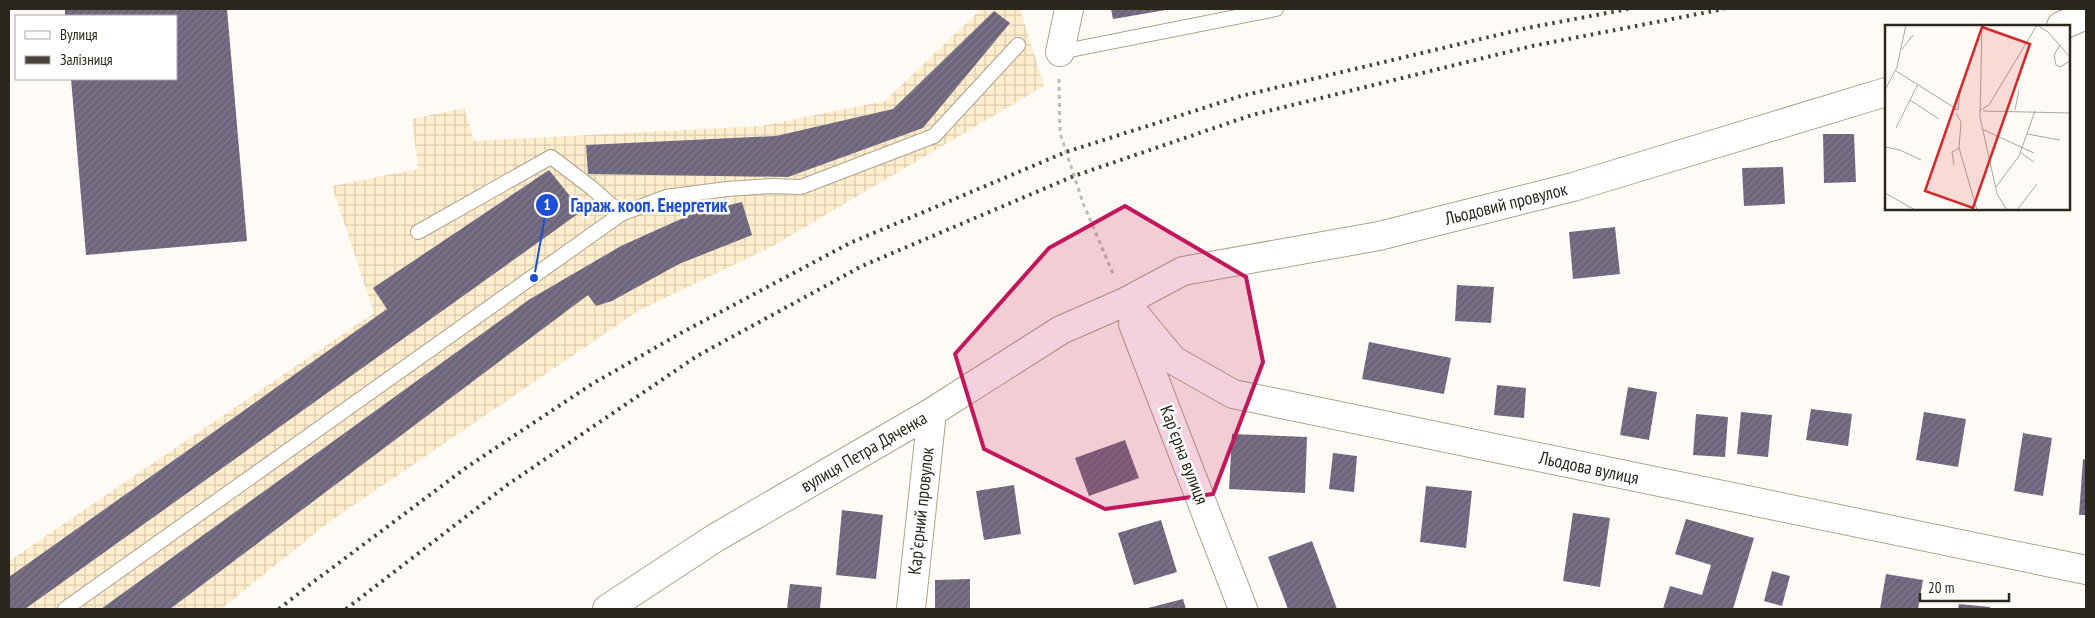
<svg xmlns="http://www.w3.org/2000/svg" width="2095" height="618" font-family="'PT Sans Narrow',sans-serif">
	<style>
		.industrial { fill: url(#industrial-grid) }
		.building { fill: url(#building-hatch) }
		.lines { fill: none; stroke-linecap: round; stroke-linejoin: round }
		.lane-casing { stroke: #afa38b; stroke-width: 16 }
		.street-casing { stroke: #afa38b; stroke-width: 30 }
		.path { stroke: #bfbbb5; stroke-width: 3; stroke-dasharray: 4 4; stroke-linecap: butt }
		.lane { stroke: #fff; stroke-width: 14 }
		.street { stroke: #fff; stroke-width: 28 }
		.rail { stroke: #48443b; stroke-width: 4; stroke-dasharray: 2.5 5; stroke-linecap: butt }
		.marked { fill: #c2185b; fill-opacity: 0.2; stroke: #c2185b; stroke-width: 4; stroke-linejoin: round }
		.labels { text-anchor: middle; stroke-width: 5; stroke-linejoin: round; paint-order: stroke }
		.street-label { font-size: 18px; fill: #2b271d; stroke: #fff }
		.inset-road { fill: none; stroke: #aaa69f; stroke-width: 1 }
		.view { fill: #d62828; fill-opacity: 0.15; stroke: #d62828; stroke-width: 2.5 }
		.inset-edge { fill: none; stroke: #2b271d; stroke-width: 2.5 }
		.leader { fill: none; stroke: #1d4ed8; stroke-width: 2 }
		.callout-dot { fill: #1d4ed8; stroke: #fff; stroke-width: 2 }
		.mark-label { font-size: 15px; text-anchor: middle; font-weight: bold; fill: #fff }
		.callout-label { font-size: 19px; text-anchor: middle; font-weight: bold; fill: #1d4ed8; stroke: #fff; stroke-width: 5; stroke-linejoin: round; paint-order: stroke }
	</style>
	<defs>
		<pattern id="industrial-grid" width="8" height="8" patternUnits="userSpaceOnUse" patternTransform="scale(1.25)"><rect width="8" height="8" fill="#ffeecd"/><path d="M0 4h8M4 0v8" fill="none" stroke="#dbccb0"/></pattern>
		<pattern id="building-hatch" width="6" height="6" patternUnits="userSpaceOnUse" patternTransform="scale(1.25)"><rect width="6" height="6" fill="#6c657c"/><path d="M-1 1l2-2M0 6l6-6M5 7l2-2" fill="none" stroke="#817b8c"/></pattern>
	</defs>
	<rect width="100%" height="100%" fill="#fefbf6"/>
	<path class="industrial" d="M 981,9 L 1020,9 L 1044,86 L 773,246 L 638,311 L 332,520 L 221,609 L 9,609 L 9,561 L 374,313 L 332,186 L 418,169 L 412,119 L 464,108 L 474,141 L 761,126 L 885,101 Z"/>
	<path class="building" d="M 65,9 L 227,9 L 247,241 L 86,255 L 71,79 L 176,79 L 176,16 L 65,16 Z
		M 1111,9 L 1165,9 L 1166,10 L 1113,19 Z
		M 994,11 L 1010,23 L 923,128 L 788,177 L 588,174 L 586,145 L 776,136 L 893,109 Z
		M 1823,134 L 1854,134 L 1856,182 L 1824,183 Z
		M 1783,167 L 1785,204 L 1744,206 L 1742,168 Z
		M 549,170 L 582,211 L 25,609 L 9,609 L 9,577 L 387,309 L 373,288 Z
		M 742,202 L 752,235 L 679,264 L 612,301 L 596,306 L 588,295 L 170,609 L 101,609 L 530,299 L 621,246 L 692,214 Z
		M 1615,227 L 1620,274 L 1573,279 L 1569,232 Z
		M 1457,285 L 1494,287 L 1491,323 L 1455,321 Z
		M 1369,342 L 1451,358 L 1444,394 L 1362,379 Z
		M 1497,385 L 1526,388 L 1524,418 L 1494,415 Z
		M 1628,387 L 1657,392 L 1649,440 L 1620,435 Z
		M 1811,409 L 1852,414 L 1848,446 L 1806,440 Z
		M 1741,412 L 1772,415 L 1768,457 L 1737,454 Z
		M 1924,412 L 1966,419 L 1958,467 L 1916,460 Z
		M 1696,414 L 1728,417 L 1725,457 L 1693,455 Z
		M 2023,433 L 2052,438 L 2043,496 L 2014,491 Z
		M 1232,434 L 1307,437 L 1305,493 L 1229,489 Z
		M 1125,440 L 1139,478 L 1089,496 L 1075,458 Z
		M 1333,453 L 1357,456 L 1354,492 L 1329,489 Z
		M 2083,459 L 2086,460 L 2086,515 L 2079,515 Z
		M 1014,485 L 1021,534 L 984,540 L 976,491 Z
		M 1426,486 L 1472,491 L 1466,548 L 1420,542 Z
		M 842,510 L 883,515 L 876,579 L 836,575 Z
		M 1573,513 L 1610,518 L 1600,587 L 1563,581 Z
		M 1686,519 L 1754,538 L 1733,609 L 1663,609 L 1670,586 L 1702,595 L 1711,565 L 1675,554 Z
		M 1161,520 L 1177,572 L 1134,585 L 1118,533 Z
		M 1312,541 L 1337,609 L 1288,609 L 1268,557 Z
		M 1772,571 L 1790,576 L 1782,606 L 1764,601 Z
		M 1886,574 L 1923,580 L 1918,609 L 1880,609 Z
		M 970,579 L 970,609 L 935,609 L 935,580 Z
		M 790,584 L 822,587 L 820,609 L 787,609 Z
		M 1183,599 L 1186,609 L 1144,609 Z
		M 1959,604 L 1990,607 L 1990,609 L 1958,609 Z"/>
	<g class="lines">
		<defs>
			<path id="lane" d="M 1060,52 L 1276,9
				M 418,232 L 551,157 L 592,188 L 621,214
				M 65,609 L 621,214 L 666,197 L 727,189 L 770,186 L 801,187 L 934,136 L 1018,45"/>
			<path id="street" d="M 2061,26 L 2086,15
				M 1060,52 L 1069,9
				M 1125,302 L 1173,360 L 1233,394 L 2086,570
				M 1133,324 L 1243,609
				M 607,609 L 715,538 L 932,412 L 1061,330 L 1125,302 L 1183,271 L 1379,236 L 1573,187 L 1886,92
				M 911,609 L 932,412"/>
		</defs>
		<use href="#lane" class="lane-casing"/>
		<use href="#street" class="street-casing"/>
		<path class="path" d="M 1059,79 L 1060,133 L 1083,203 L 1114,276"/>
		<use href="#lane" class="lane"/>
		<use href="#street" class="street"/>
		<path class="rail" d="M 279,609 L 308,586 L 467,467 L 592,384 L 681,333 L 850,243 L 1066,152 L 1241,96 L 1527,28 L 1628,9
			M 346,609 L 507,485 L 697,356 L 862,266 L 1074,176 L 1252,115 L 1532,46 L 1724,9"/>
	</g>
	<path class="marked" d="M 1125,206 L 1246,277 L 1263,362 L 1213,494 L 1105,509 L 984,449 L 955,354 L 1049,248 Z"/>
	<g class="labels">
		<g class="street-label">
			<text transform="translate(1506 204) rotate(-14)" y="6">Льодовий провулок</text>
			<text transform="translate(864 452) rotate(-30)" y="6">вулиця Петра Дяченка</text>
			<text transform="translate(1184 455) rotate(69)" y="6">Карʼєрна вулиця</text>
			<text transform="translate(1589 468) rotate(12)" y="6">Льодова вулиця</text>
			<text transform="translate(921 511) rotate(-84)" y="6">Карʼєрний провулок</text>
		</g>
	</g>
	<g transform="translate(1885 25)">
		<rect width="185" height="185" fill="#fefbf6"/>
		<path class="inset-road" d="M 97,0 L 95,92 L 112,169 L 122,185M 175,20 L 169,30 L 171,40 L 175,42 L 185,36M 17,24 L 28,10M 11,46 L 73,85 L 75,66M 0,65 L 12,42 L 21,0M 25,75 L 54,94M 130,85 L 134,65M 94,86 L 104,80 L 152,0 L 163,7 L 185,32M 98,86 L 185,88M 71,88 L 76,97 L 74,123 L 92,185M 11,103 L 33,59M 97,104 L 149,128M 142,109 L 175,115M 0,122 L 15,125 L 36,135M 136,128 L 149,137M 69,140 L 67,127 L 74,123M 111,162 L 134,131 L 150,86M 0,168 L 30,185M 132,185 L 152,159"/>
		<path class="view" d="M 97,2 L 145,19 L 88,183 L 40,166 Z"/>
		<rect width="185" height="185" class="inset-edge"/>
	</g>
	<path class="leader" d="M534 278L547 205"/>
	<g class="callout-dot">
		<circle cx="534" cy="278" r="5"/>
		<circle cx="547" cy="205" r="12"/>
	</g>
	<g class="mark-label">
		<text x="547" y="210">1</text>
	</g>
	<g class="callout-label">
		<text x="649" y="212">Гараж. кооп. Енергетик</text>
	</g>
	<rect width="2095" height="618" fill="none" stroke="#2b271d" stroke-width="20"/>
	<rect x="15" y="15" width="162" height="65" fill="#ffffff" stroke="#aaa9a5"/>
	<rect x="25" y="31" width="25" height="8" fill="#ffffff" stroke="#aaa9a5"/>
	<text x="60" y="40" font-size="15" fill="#2b271d">Вулиця</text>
	<rect x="25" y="56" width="25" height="8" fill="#48443b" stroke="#aaa9a5"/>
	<text x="60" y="65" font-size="15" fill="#2b271d">Залізниця</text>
	<path d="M1920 593v8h89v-8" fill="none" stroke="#2b271d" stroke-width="2.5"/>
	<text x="1928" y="593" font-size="15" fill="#2b271d" stroke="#ffffff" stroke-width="4" paint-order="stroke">20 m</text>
</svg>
